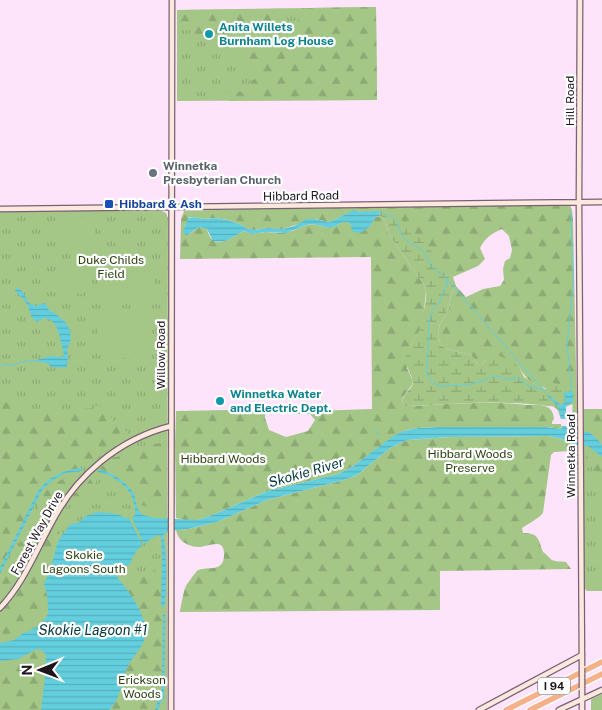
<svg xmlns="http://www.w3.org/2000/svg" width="602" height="710" font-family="'Public Sans',sans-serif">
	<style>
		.grass { fill: url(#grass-tufts) }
		.forest { fill: url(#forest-firs) }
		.wetland { fill: url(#wetland-marsh) }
		.pitch { fill: #a4c788 }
		.water { fill: url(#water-rules) }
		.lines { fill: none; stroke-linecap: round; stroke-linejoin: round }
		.stream { stroke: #63cedd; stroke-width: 1 }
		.secondary-casing { stroke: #786176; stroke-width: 7 }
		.highway-casing { stroke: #fff; stroke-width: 8 }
		.secondary { stroke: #fce8dc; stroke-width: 4.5 }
		.highway { stroke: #f5b28a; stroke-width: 5.5 }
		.secondary-bridge-casing { stroke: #786176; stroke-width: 7; stroke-linecap: butt }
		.secondary-bridge { stroke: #fce8dc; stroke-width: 4.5 }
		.culture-dot { fill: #0f9aa8; stroke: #fff; stroke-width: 2 }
		.worship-dot { fill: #6b7280; stroke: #fff; stroke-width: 2 }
		.transit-dot { fill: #1a4fb4; stroke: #fff; stroke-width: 2 }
		.labels { text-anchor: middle; stroke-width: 4.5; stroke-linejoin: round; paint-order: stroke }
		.shield { fill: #fff; stroke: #615a60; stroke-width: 1 }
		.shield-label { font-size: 11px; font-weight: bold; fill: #1d141c }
		.culture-label { font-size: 12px; font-weight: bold; fill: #0d838f; stroke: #fff; text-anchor: start }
		.street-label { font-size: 12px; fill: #1d141c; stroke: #fff }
		.worship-label { font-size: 12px; font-weight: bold; fill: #5b616d; stroke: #fff; text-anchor: start }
		.transit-label { font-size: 12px; font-weight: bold; fill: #164399; stroke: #fff; text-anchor: start }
		.park-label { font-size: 12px; fill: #2a4111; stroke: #fff }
		.water-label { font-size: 14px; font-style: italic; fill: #02373e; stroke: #fff }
	</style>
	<defs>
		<pattern id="grass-tufts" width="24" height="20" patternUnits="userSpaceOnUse" patternTransform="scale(1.25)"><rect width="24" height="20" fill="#a4c788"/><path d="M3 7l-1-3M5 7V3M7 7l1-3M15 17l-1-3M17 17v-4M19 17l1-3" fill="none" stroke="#8daa75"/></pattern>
		<pattern id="forest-firs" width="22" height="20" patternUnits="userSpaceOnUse" patternTransform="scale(1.25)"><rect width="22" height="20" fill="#a4c788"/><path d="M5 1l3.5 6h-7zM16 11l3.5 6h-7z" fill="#8daa75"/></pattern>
		<pattern id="wetland-marsh" width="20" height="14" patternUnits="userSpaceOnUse" patternTransform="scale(1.25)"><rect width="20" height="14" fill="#a4c788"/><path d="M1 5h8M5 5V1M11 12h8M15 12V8" fill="none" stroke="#8daa75"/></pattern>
		<pattern id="water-rules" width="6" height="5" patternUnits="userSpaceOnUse" patternTransform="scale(1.25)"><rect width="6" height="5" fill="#63cedd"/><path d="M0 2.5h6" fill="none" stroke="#56b0bd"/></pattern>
	</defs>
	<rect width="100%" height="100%" fill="#fee4fb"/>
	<path class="grass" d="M 376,7 L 377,100 L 177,101 L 177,10 Z
		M 131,210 L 162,211 L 166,213 L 168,218 L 167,710 L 0,710 L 0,212 Z
		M 584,409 L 602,409 L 602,591 L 587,591 L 583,587 Z
		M 602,694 L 602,710 L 591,710 L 591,699 Z"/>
	<path class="forest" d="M 376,7 L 377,100 L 229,101 L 227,95 L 228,92 L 237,91 L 242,92 L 246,90 L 249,92 L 250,91 L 251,81 L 259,77 L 256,71 L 255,64 L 249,63 L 245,59 L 236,59 L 232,55 L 232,51 L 227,51 L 225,50 L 221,37 L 221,28 C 213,24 205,34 197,37 L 190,30 L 184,30 L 177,25 L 177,10 L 268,9 L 271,11 L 274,10 L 278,11 L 279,16 L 281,18 L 277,21 L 279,24 L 278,26 L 271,27 C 260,15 251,22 239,26 L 238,44 L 244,50 L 251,51 L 253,53 L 274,40 L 277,36 L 287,33 L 290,27 L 296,25 C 299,16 300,15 309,12 L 310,8 Z
		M 570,205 L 572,210 L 573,219 L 577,417 L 576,420 L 573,420 L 572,418 L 573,390 C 549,389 532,391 519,367 L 486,360 L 482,364 L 478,364 L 471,355 L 446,349 L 440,343 L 438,333 L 440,324 L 445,316 L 449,307 L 451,295 L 456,286 L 466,297 L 483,289 L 500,286 L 504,280 L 503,269 L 505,261 L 510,258 L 512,250 L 509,236 L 502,229 C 491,234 486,237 480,248 L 485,259 L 478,266 L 453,277 L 386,211 L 369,213 L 353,211 L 330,222 L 314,219 L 283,229 L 268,228 L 254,230 L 246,228 L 240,224 L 227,220 L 216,218 L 203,219 L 193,217 L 189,217 L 184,228 L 188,235 C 196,229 198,226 207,229 C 208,233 210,238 213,240 C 220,247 236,235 243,231 L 253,234 L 265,232 L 280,233 L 292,231 L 306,225 L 313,224 L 330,228 L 336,226 L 343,222 L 348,222 L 351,225 L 372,223 L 375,217 L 380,216 L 383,218 L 386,223 L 389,235 L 423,283 L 426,291 L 423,320 L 419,332 L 411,345 L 407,368 L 413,381 L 412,385 L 403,397 L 402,403 L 406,406 C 446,405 487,400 527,405 C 534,405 541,404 547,407 C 552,409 553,413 554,419 L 552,422 L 552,424 L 561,424 L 562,429 L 546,427 L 439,427 L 418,428 L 403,431 L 392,438 L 352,467 L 338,474 L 268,491 L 210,516 L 198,520 L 184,520 L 176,518 L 175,445 L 176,411 L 228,410 L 228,412 L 265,412 L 265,418 L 269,430 L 286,437 L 308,431 L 315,420 L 310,414 L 286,414 L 283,412 L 372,409 L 371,257 L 180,259 L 181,219 L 184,211 L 245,209 Z
		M 0,402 L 17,403 L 23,407 L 30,409 L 57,411 L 94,408 L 97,405 C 113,408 108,418 117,425 C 123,430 126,427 129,436 L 97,458 L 94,460 L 90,459 L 78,469 L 69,470 L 54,477 L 41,486 L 37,493 L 0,568 Z
		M 584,409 L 602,409 L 602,445 L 596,438 L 589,432 L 588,425 L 584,421 Z
		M 548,436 L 562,439 L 573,445 L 574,447 L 570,451 L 554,452 L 551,455 L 543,513 C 538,519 529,523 522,528 L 523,533 C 539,533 538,539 543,552 C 547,554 548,557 552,560 C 556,562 562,561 566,562 L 571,569 L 440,571 L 440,610 L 180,612 C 180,610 184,589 186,586 C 187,584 195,573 197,571 C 205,565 223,574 224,556 C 225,536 209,547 198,547 C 192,547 185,544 181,540 C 178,537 177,534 176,530 L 188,529 L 217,522 L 267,500 L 344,480 L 357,475 L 390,448 L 407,440 L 450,437 Z
		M 167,442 L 167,514 L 150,507 L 140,505 L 138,509 L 134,494 L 131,490 L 101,469 L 98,472 C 98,477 96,482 94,487 C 92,491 92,497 90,499 C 86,506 76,502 71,500 L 73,493 L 79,493 L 81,489 L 85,487 L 94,473 L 113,457 L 117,457 L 135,447 Z
		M 590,447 L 602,457 L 602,477 C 597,471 585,464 586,455 C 586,452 588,450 590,447 Z
		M 67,477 L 69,478 L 71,480 C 70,487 63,491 59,496 C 57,500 56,504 54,507 C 48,517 41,525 40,536 L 18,577 L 0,601 L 0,584 L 41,498 C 48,487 56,482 67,477 Z
		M 53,528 L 57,529 L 59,531 L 60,538 L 57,545 L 45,588 C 53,613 46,621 25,632 C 24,633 20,636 19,637 C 14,642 7,642 0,643 L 0,611 C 12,599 22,585 30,569 C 37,555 43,540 53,528 Z
		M 166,533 L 166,536 L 167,537 L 167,710 L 158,710 L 163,696 L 165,704 L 165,617 L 163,613 L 162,615 L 162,688 L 155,710 L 109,710 C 120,700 121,684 126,671 C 129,661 138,654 142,644 C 151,624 136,603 125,587 C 121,582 118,581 117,574 L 122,569 L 136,581 L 140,579 C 141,572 147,570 154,570 L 162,575 L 161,604 L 162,606 L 164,608 C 167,598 167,545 163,536 Z
		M 37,649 L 43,650 C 49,659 43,698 41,710 L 0,710 L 0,661 L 18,659 Z"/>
	<path class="wetland" d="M 379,211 L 386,211 L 396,214 L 425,244 L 453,277 L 456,286 L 451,295 L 449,307 L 445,316 L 440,324 L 438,333 L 440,343 L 446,349 L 471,355 L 478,364 L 482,364 L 486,360 L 495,356 L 501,356 L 519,367 L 524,377 L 537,385 L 545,389 L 552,383 L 570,386 L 573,389 L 573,404 L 565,407 L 566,418 L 565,419 L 561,419 C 558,412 559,409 552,406 C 547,407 545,405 541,405 C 530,404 520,403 510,403 C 475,401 440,405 405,406 L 402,403 C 403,392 412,390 413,383 C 413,375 404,366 406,357 C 408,348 414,341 418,333 C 422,325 427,298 426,291 C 425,288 424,286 423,283 L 389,235 L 386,223 L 383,218 L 380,216 Z"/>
	<path class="pitch" d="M 95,216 L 95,250 L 93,252 L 60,252 L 60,231 L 67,222 L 75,217 Z
		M 150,250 L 151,270 L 154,278 L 155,295 L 154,299 L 149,305 L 128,304 L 118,302 L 100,302 C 96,285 94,256 118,251 C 128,249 140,250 150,250 Z
		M 77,258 L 92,260 L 83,293 L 81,294 L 48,285 C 51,269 62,261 77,258 Z
		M 130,311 L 151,311 L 151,354 L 150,359 L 144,360 L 97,355 L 97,325 C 106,316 118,313 130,311 Z"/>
	<path class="water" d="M 354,210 L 360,212 L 379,211 L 380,216 L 375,217 C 372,225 367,231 358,233 L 352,231 L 351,225 L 348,222 L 343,222 L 336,226 L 330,228 L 313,224 L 306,225 L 286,233 L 265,232 L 253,234 L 243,231 C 233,237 225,244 213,241 L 207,229 C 197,226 196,229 188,235 L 184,234 L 183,231 L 188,218 L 193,217 L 203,219 L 216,218 L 227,220 L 240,224 L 246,228 L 254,230 L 268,228 L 283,229 L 294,226 L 307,219 L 314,219 L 330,222 Z
		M 17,288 L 22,291 L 29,303 L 36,306 L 45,303 L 49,310 L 55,313 L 67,324 L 70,331 L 71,339 L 67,350 L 68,356 L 67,367 C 61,368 51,369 47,363 L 33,361 L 50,356 L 62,357 L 64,355 C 63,348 58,329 55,324 C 52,320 48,319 44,318 L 37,322 C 29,317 31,312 27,304 C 24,299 20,296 15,291 L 16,289 Z
		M 571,391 L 573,392 L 573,402 L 566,406 L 566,418 L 561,419 L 558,406 L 549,398 L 546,393 L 561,405 L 566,401 L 563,393 Z
		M 562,426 L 566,426 L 567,428 L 578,432 L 589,432 L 596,438 L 602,445 L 602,457 L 588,446 L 573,445 L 562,439 L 548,436 L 450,437 L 407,440 L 390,448 L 357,475 L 344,480 L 267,500 L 217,522 L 188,529 L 169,531 L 165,533 L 163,536 C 167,545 167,598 164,608 L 162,606 L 161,604 L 162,557 L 161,537 L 157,535 L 144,544 L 142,541 L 141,542 L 142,546 C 137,549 132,557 131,563 L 120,570 L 117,575 C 118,581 122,582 125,587 C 135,601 148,619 145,637 C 142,650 130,658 126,671 C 121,684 120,700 109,710 L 41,710 L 45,677 L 46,655 L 42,650 L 37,649 L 18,659 L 0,661 L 0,643 L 14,640 L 25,632 L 28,632 L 36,627 L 45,619 L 48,614 L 48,608 L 47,594 L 44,584 L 49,573 L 57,545 L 60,538 L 69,526 L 71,524 L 78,523 L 86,516 L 97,512 L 111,513 L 120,515 L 125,518 L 129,518 L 140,540 L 142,540 L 132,518 C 137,514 135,510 134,504 C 133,500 132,496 130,493 C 124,483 109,473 97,472 L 101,469 L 117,477 L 127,485 L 134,494 L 138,510 L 143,515 L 155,518 L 198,520 L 210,516 L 268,491 L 338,474 L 352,467 L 392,437 L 403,431 L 418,428 L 439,427 L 546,427 L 562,429 Z
		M 84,468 L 79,472 C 66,470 51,480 42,490 L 0,574 L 0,568 L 37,493 C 47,477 64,469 84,468 Z
		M 163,613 L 165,614 L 165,617 L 164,709 L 163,696 L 158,710 L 155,710 L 162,688 Z"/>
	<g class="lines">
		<path class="stream" d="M 571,212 L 573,284 L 567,345 L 572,393
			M 379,213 C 405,217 393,226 405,239 C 410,245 419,246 424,252 C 427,255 427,259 429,263 C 433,269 441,274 447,279 L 546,393
			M 447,279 L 447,284 L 439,303 L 433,309 L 429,320 L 427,370 L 428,376 L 433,383 L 440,386 L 466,385 L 484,381 L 492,376 L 496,376 L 507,379 L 517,378 L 529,386 L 541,389
			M 0,368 L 4,364 L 13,365 L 25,361 L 34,361
			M 375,430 L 379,435"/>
		<defs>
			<path id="secondary" d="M 580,0 L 579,202 L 582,668
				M 0,209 L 602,202
				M 0,608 C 23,584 35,553 51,524 C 75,476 119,439 171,426
				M 582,688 L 582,710
				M 171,710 L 172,0
				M 479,710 L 582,655
				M 559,710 L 602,690"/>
			<path id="highway" d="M 506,710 L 602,662
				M 530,710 L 602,674"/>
		</defs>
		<use href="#secondary" class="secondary-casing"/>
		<use href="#highway" class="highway-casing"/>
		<use href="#secondary" class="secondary"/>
		<use href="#highway" class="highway"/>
		<defs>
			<path id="secondary-bridge" d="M 582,668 L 582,688"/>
		</defs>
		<use href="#secondary-bridge" class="secondary-bridge-casing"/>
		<use href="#secondary-bridge" class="secondary-bridge"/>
	</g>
	<g class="culture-dot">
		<circle cx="209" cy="34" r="5"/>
		<circle cx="220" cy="401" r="5"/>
	</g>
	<circle class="worship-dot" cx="153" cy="173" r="5"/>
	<rect class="transit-dot" x="104" y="199" width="10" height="10" rx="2.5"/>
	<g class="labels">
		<rect class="shield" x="538" y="677.5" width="32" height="17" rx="4"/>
		<g class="shield-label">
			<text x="554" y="690">I 94</text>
		</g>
		<g class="culture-label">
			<text x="219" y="31">Anita Willets<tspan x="219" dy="14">Burnham Log House</tspan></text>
			<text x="230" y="398">Winnetka Water<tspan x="230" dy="14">and Electric Dept.</tspan></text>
		</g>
		<g class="street-label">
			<text transform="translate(570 101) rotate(-90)" y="4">Hill Road</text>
			<text transform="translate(301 196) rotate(-1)" y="4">Hibbard Road</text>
			<text transform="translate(161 355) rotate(-90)" y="4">Willow Road</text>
			<text transform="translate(571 456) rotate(-90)" y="4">Winnetka Road</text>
			<text transform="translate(37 533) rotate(-61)" y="4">Forest Way Drive</text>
		</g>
		<g class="worship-label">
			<text x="163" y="170">Winnetka<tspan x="163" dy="14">Presbyterian Church</tspan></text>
		</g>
		<g class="transit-label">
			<text x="119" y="208">Hibbard &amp; Ash</text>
		</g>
		<g class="park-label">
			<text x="111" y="264">Duke Childs<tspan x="111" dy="14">Field</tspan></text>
			<text x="470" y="458">Hibbard Woods<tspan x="470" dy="14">Preserve</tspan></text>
			<text x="223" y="463">Hibbard Woods</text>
			<text x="84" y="559">Skokie<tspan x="84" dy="14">Lagoons South</tspan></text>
			<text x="142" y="684">Erickson<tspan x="142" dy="14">Woods</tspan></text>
		</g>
		<g class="water-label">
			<text transform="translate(306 472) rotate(-16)" y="5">Skokie River</text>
			<text x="93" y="635">Skokie Lagoon #1</text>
		</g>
	</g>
	<g transform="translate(40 670) rotate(269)" stroke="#ffffff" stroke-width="4" paint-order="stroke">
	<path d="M0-4L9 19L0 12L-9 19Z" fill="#1d141c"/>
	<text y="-8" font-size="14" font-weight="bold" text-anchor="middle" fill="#1d141c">N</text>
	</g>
</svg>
